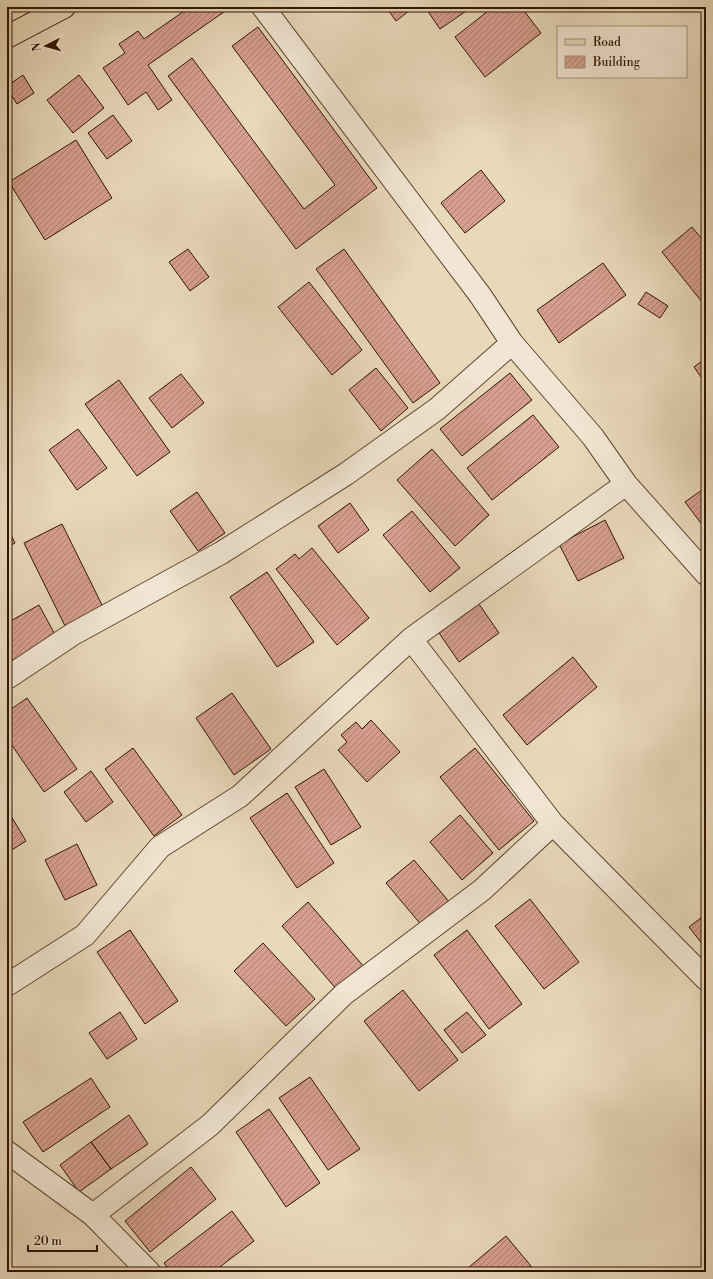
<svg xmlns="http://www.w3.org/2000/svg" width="713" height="1279" font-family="'Libre Bodoni',serif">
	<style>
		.building { fill: url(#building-hatch); stroke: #311502 }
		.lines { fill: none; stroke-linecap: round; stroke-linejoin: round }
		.street-casing { stroke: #5f4630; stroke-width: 24 }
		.primary-casing { stroke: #311502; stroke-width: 24 }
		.street { stroke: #f1e6d3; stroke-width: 22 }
		.primary { stroke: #e9d9bb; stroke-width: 22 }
	</style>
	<defs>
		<pattern id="building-hatch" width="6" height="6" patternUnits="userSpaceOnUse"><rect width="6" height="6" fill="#d79f90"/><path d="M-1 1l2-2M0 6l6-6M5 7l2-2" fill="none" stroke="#af8073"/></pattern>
	</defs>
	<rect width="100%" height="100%" fill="#e9d9bb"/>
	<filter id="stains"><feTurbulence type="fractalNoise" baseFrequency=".005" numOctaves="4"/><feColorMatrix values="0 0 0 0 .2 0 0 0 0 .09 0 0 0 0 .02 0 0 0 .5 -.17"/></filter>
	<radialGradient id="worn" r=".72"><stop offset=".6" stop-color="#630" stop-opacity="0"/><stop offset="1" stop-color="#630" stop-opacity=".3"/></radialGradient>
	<path class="building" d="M 190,7 L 231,7 L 148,65 L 172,100 L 158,110 L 146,92 L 128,105 L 103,68 L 125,53 L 119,44 L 138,31 L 144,39 Z
		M 386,7 L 414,7 L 396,21 Z
		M 425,7 L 472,7 L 440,29 Z
		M 493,7 L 521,7 L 541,33 L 485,77 L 455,37 Z
		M 258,27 L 377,188 L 296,249 L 168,76 L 192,58 L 304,209 L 335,185 L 232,46 Z
		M 23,75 L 34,93 L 17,104 L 7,88 L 7,86 Z
		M 79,75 L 104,108 L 73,133 L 47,100 Z
		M 113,115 L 132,141 L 107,159 L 88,133 Z
		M 76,140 L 112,198 L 45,240 L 9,182 Z
		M 481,170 L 505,201 L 465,233 L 441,203 Z
		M 692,227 L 706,244 L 706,307 L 662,252 Z
		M 188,249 L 209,277 L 190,291 L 169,262 Z
		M 344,249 L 440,383 L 413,403 L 316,269 Z
		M 603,263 L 626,295 L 559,343 L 537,310 Z
		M 309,282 L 362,350 L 332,375 L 278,307 Z
		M 646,292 L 668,306 L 660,318 L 638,304 Z
		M 706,358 L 706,384 L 694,367 Z
		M 376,368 L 408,408 L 381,431 L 349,390 Z
		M 510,373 L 532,400 L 462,456 L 440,429 Z
		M 181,374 L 204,403 L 172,428 L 149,398 Z
		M 119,380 L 170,452 L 137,476 L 85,404 Z
		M 533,415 L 559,447 L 492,500 L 467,468 Z
		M 78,429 L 107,468 L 77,490 L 49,450 Z
		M 432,449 L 489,515 L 455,546 L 397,480 Z
		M 706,487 L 706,530 L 685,502 Z
		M 197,492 L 225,533 L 198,551 L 170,511 Z
		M 350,503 L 369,530 L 338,553 L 318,526 Z
		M 412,511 L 460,568 L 430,592 L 383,535 Z
		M 605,520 L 624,558 L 578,581 L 559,544 Z
		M 62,524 L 103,607 L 65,626 L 24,543 Z
		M 7,527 L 15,543 L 7,547 Z
		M 312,548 L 369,618 L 337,645 L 276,569 L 295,554 L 299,559 Z
		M 267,572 L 314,642 L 277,667 L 230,597 Z
		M 479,604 L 499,633 L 459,662 L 439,633 Z
		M 39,605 L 59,642 L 7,670 L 7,623 Z
		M 573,657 L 597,687 L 527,745 L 503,715 Z
		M 232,693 L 271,749 L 234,775 L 196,718 Z
		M 27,698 L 77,769 L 44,792 L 7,738 L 7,712 Z
		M 371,720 L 400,752 L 367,782 L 338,750 L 347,742 L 341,735 L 356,722 L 362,729 Z
		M 133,748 L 182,815 L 154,836 L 105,769 Z
		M 475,748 L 534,821 L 499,850 L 440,777 Z
		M 324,769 L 361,827 L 331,845 L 295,787 Z
		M 91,771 L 113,802 L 86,822 L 64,792 Z
		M 287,793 L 334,863 L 297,888 L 250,818 Z
		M 8,811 L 26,841 L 7,853 L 7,812 Z
		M 460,815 L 493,853 L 462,880 L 430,842 Z
		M 77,844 L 97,885 L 65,900 L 45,860 Z
		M 414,860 L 451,904 L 423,927 L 386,883 Z
		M 530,899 L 579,962 L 544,989 L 495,926 Z
		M 308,902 L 365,968 L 338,991 L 282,926 Z
		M 706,914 L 706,942 L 703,945 L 689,927 Z
		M 130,930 L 178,1001 L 145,1024 L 97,952 Z
		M 467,930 L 522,1004 L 489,1029 L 434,955 Z
		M 263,943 L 315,999 L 286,1026 L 234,971 Z
		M 403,990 L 458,1060 L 419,1091 L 364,1021 Z
		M 120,1012 L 137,1039 L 107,1059 L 89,1033 Z
		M 467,1012 L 486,1035 L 462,1053 L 444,1030 Z
		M 310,1077 L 360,1149 L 328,1170 L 279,1098 Z
		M 91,1078 L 110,1107 L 43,1152 L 23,1122 Z
		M 269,1109 L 320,1183 L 286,1207 L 236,1132 Z
		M 129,1115 L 148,1144 L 111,1169 L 91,1142 Z
		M 91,1142 L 111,1169 L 79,1192 L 60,1165 Z
		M 191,1167 L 216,1199 L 150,1252 L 125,1221 Z
		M 232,1211 L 254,1241 L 213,1272 L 171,1272 L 164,1263 Z
		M 506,1236 L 531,1266 L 524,1272 L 472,1272 L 468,1268 Z"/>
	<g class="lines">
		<defs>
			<path id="street" d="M 263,7 L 480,295 L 512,343 L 593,437 L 626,484 L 706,574
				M 411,639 L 626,484
				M 7,678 L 73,634 L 221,553 L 346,474 L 437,409 L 512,343
				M 7,985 L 85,935 L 160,847 L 240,796 L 411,639 L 553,824 L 706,979
				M 7,1152 L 93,1215 L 149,1272
				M 93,1215 L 210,1125 L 344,994 L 482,890 L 553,824"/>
			<path id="primary" d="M 7,37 L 64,7"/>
		</defs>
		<use href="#street" class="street-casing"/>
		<use href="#primary" class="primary-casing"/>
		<use href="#street" class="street"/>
		<use href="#primary" class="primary"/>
	</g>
	<rect width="713" height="1279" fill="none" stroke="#e9d9bb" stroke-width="24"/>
	<rect x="8" y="8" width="697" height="1263" fill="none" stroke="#311502" stroke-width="2"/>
	<rect x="12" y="12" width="689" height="1255" fill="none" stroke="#311502"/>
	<rect x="557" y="26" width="130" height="52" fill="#f1e6d3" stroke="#a4927f"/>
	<rect x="565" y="39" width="20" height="6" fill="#e9d9bb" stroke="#a4927f"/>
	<text x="593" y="46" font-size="12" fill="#311502">Road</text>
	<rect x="565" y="56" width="20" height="12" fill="url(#building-hatch)" stroke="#a4927f"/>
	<text x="593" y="66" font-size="12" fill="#311502">Building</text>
	<g transform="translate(46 46) rotate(264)" stroke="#f1e6d3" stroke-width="3" paint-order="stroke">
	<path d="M0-3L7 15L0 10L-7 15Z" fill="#311502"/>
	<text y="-6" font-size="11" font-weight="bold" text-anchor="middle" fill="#311502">N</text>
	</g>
	<path d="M28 1245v6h69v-6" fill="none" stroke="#311502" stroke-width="2"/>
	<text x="34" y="1245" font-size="12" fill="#311502" stroke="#f1e6d3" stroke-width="3" paint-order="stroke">20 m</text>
	<rect width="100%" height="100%" filter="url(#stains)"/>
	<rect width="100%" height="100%" fill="url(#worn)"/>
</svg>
